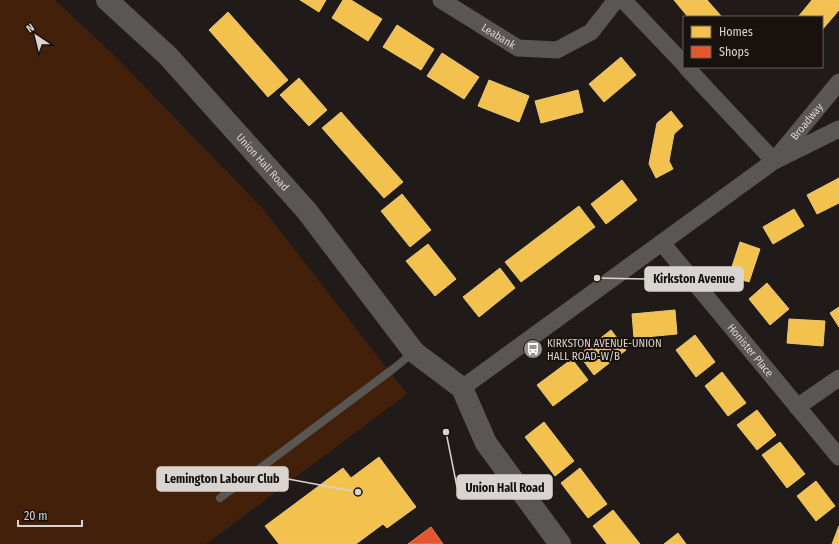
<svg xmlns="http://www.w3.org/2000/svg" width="839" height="544" font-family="'Fira Sans Condensed',sans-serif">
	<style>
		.green { fill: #432009 }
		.homes { fill: #f2c14e; stroke: #ebc775 }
		.shops { fill: #e4572e; stroke: #e17c5f }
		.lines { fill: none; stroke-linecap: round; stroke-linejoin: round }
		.lane { stroke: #5a5654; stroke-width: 8 }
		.street { stroke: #5a5654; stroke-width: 17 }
		.secondary { stroke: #5a5654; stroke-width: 22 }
		.labels { text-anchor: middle; stroke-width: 4; stroke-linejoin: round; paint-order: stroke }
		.street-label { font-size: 11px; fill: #dad4d1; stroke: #19110c }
		.poi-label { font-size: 11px; fill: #dad4d1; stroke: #19110c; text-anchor: start }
		.leader { fill: none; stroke: #dad4d1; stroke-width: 1.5 }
		.callout-dot { fill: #dad4d1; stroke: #19110c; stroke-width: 1.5 }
		.callout { fill: #dad4d1; stroke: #dad4d1; stroke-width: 1.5 }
		.callout-label { font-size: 12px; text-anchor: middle; font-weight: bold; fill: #111 }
	</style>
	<rect width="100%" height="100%" fill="#201b18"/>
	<path class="green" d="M 0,0 L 55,0 L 119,60 L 263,209 L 407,394 L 206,544 L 0,544 Z"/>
	<path class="homes" d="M 300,0 L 326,0 L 319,12 Z
		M 343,0 L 351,0 L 382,19 L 368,41 L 332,18 Z
		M 674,0 L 707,0 L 722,17 L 688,17 Z
		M 812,0 L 839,0 L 839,10 L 822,30 L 822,17 L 798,17 Z
		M 228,12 L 288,80 L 268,97 L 209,30 Z
		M 397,25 L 434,49 L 421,70 L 383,47 Z
		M 442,53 L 479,77 L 464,99 L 427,76 Z
		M 621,57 L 636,75 L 604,102 L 589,84 Z
		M 299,78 L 327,110 L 309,126 L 280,95 Z
		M 489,80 L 529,96 L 519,122 L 478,106 Z
		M 578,90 L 583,112 L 541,123 L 535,101 Z
		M 671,111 L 683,126 L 674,134 L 669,161 L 673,169 L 656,178 L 649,164 L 657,123 Z
		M 341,112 L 403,182 L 384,198 L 322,128 Z
		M 839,178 L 839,203 L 817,214 L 807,195 Z
		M 622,180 L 637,200 L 606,224 L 591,204 Z
		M 402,194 L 431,230 L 410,247 L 381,211 Z
		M 579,206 L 595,227 L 521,282 L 505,262 Z
		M 794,209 L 804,226 L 773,244 L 763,227 Z
		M 740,242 L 760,249 L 749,282 L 729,276 Z
		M 428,244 L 456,279 L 435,296 L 406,261 Z
		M 500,268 L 515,288 L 479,317 L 463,297 Z
		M 767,283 L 789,309 L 770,325 L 749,299 Z
		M 839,307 L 839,327 L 830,313 Z
		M 675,310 L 677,334 L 634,338 L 632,314 Z
		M 789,319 L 825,321 L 823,346 L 787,343 Z
		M 611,330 L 626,350 L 594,375 L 579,355 Z
		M 695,335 L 715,362 L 696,377 L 676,350 Z
		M 572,359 L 588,380 L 553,406 L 537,385 Z
		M 722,372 L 746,403 L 728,416 L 705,386 Z
		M 757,410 L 776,435 L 757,450 L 737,425 Z
		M 544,422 L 574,461 L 555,476 L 525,437 Z
		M 780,442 L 805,474 L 787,488 L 762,455 Z
		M 379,457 L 416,507 L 387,528 L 383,524 L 356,544 L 279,544 L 265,526 L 343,468 L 351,478 Z
		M 580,468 L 607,504 L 588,518 L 561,483 Z
		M 816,481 L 835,506 L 816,521 L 797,496 Z
		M 613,510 L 640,544 L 607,544 L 593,526 Z
		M 839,526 L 839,544 L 832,544 Z
		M 678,533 L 686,544 L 664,544 Z"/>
	<path class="shops" d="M 431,527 L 443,544 L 408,544 Z"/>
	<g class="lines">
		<path class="lane" d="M 220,498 L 393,369 L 414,352"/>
		<g class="street">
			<path id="s1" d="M 441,0 L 518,48 L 557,50 L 591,32 L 616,0"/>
			<path d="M 623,0 L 684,64"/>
			<path id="s2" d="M 686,67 L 774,161 L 839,82"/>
			<path id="s3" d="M 662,243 L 839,457"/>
			<path d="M 462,388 L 774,161 L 839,129"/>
			<path d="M 797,407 L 839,378"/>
		</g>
		<path class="secondary" id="s4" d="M 107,0 L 168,56 L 306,210 L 414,352 L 462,388 L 486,443 L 560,544"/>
	</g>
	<defs>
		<symbol id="bus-disc" viewBox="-11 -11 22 22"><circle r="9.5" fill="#999390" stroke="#19110c"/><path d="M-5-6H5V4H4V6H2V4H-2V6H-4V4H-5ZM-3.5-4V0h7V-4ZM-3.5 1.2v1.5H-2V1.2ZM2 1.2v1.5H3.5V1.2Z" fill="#fff"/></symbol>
	</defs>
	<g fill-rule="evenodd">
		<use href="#bus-disc" x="522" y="338" width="22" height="22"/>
	</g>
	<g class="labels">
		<g class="street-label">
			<text dy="4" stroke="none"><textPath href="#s1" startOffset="68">Leabank</textPath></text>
			<text dy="4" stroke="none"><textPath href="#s2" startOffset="180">Broadway</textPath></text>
			<text dy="4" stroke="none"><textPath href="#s4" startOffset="225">Union Hall Road</textPath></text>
			<text dy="4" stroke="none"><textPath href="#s3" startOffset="139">Honister Place</textPath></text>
		</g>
		<g class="poi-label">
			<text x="547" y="347">KIRKSTON AVENUE-UNION<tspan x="547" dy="13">HALL ROAD-W/B</tspan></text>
		</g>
	</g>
	<path class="leader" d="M597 278L645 279M358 492L288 479M446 432L457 487"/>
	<g class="callout-dot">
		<circle cx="597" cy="278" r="4"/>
		<circle cx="358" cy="492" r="4"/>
		<circle cx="446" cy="432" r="4"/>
	</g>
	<g class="callout">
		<rect x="645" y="267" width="98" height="24" rx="4"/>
		<rect x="157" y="467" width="131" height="24" rx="4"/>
		<rect x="457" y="475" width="95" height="24" rx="4"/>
	</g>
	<g class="callout-label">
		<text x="694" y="283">Kirkston Avenue</text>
		<text x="222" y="483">Lemington Labour Club</text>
		<text x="505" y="492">Union Hall Road</text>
	</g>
	<rect x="683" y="16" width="140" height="52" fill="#19110c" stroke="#665f5b"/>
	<rect x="691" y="26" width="20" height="12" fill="#f2c14e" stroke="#665f5b"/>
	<text x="719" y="36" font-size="12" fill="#dad4d1">Homes</text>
	<rect x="691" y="46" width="20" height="12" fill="#e4572e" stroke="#665f5b"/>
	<text x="719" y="56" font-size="12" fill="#dad4d1">Shops</text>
	<g transform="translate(36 36) rotate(325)" stroke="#19110c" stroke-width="3" paint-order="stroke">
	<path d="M0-3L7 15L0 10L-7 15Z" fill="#dad4d1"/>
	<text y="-6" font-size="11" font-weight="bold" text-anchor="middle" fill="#dad4d1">N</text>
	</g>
	<path d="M18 520v6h64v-6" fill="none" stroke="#dad4d1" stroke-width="2"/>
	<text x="24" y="520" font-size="12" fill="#dad4d1" stroke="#19110c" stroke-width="3" paint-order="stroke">20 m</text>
</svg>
